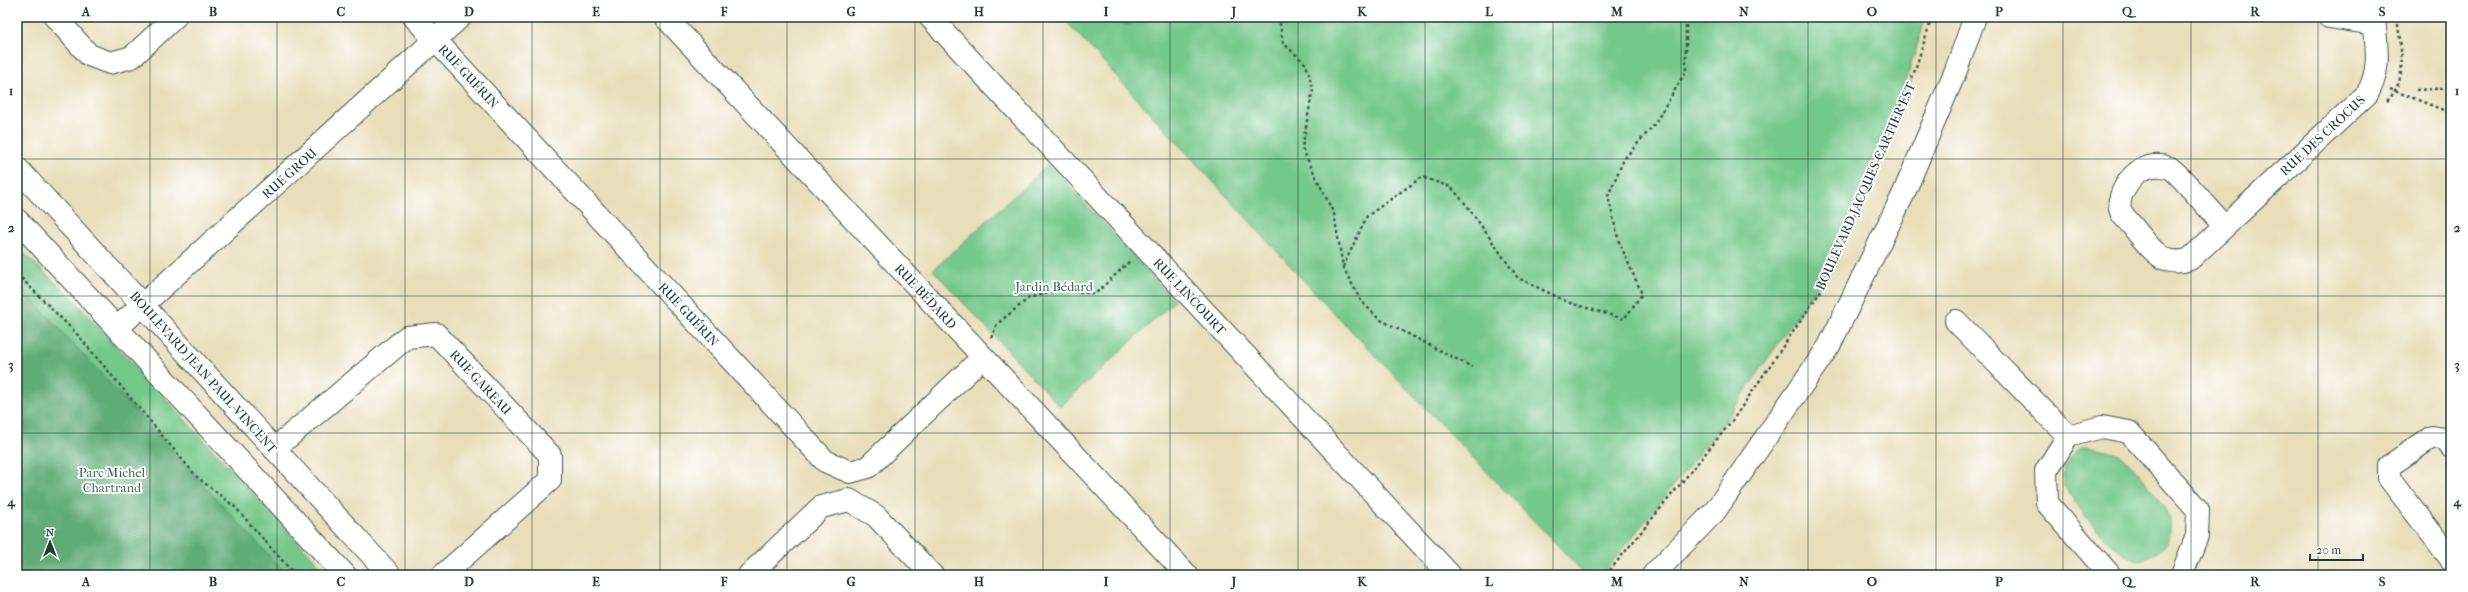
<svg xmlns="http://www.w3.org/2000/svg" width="2468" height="592" font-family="'IM FELL French Canon',serif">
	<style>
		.green { fill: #74c88b; stroke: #4a8260 }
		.forest { fill: #5fac77; stroke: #3f7456 }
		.water { fill: #42abc2; stroke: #30747b }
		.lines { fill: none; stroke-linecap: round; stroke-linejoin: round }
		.minor-casing { stroke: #3d5548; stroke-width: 24 }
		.major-casing { stroke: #3d5548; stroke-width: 24 }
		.path { stroke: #3d5548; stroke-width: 2.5; stroke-dasharray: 3 3; stroke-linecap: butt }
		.minor { stroke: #fff; stroke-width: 22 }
		.major { stroke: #fff; stroke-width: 22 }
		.grid { fill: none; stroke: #1f3d34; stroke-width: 1; stroke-opacity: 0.55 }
		.labels { text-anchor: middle; stroke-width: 4; stroke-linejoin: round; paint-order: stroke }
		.street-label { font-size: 13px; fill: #1f3d34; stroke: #fff }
		.park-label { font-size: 13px; fill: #39674e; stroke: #fff }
		.neatline { fill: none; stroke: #1f3d34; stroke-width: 1.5 }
		.grid-label { font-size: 13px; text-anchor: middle; font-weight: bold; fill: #1f3d34 }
	</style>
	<rect width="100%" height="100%" fill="#fff"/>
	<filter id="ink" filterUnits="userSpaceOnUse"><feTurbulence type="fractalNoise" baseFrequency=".025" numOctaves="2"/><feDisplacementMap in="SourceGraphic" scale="8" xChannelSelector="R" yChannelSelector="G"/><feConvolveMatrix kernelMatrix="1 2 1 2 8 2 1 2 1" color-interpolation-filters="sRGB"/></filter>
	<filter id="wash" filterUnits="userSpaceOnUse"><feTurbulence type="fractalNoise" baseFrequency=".012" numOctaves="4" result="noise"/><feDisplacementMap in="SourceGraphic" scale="16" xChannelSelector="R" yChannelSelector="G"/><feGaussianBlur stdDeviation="0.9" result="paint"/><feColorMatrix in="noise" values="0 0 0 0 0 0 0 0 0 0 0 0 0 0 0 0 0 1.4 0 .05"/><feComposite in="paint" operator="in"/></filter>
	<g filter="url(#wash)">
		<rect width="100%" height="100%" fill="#e8deba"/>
		<path class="green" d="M 1062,17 L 1926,17 L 1909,71 L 1820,282 L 1726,420 L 1602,575 L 1586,575 L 1317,295 Z
			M 1049,164 L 1175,301 L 1060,407 L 933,270 Z
			M 17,247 L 70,296 L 329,575 L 17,575 Z
			M 2081,447 C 2095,447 2112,449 2124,458 C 2133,465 2160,498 2165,508 C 2170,516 2170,531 2168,540 C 2166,545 2160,551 2155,553 C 2149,557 2143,561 2135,559 C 2115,555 2061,495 2063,474 C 2064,461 2072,455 2081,447 Z"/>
		<path class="forest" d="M 17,283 L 40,308 L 287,575 L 17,575 Z"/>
		<path class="water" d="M 1120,17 L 1151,17 L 1125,25 Z"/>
	</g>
	<g filter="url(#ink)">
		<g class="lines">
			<defs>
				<path id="minor" d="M 55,17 L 89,55 L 110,63 L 132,57 L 175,17
					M 414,17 L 825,461 L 850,472 L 868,467 L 983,357
					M 665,17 L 1187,575
					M 930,17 L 1450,575
					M 2329,17 L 2374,24
					M 17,168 L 390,575
					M 17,220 L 345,575
					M 2224,226 C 2216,217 2177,171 2170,168 C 2162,165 2152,165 2143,169 C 2131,174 2115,197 2121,212 C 2124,217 2130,223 2134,228 C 2149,247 2164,269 2190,259 L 2367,94 C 2382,69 2376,45 2374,17
					M 1956,321 L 2068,436
					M 117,328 L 460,17
					M 2451,447 L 2445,439 L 2432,437 L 2389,466 L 2389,478 L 2451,559
					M 274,449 L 407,337 L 436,334 L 550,455 L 550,480 L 443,575
					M 749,575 L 821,507 L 849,500 L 876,516 L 932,575
					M 2110,575 L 2047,503 L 2046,471 L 2068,436 L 2102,427 L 2129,432 L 2198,510 L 2197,536 L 2182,574"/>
				<path id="major" d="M 1653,575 L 1715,511 L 1829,346 L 1903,195 L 1956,70 L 1975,17"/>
			</defs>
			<use href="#minor" class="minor-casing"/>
			<use href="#major" class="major-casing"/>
			<path class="path" d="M 1279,17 L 1283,43 L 1306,64 L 1313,89 L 1302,148 L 1334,214 L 1343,267 L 1361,301 L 1379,319 L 1472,367
				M 2390,89 L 2451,113
				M 2416,90 L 2451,88
				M 2387,101 C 2410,78 2400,47 2397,17
				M 1343,267 L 1367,216 L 1422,177 L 1451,187 L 1468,207 L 1518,278 L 1570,303 L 1624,319 L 1642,294 L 1619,242 L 1608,196 L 1624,159 L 1654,125 L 1686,71 L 1686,17
				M 17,274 L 77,334 L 197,477 L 235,507 L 295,575
				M 991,338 L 997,324 L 1029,298 L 1062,289 L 1095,294 L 1131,260
				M 1606,575 L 1732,421 L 1825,285 L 1914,73 L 1932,17"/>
			<use href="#minor" class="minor"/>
			<use href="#major" class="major"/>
		</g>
	</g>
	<path class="grid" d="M 150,17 L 150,575M 277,17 L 277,575M 405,17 L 405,575M 532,17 L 532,575M 660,17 L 660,575M 787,17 L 787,575M 915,17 L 915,575M 1043,17 L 1043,575M 1170,17 L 1170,575M 1298,17 L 1298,575M 1425,17 L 1425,575M 1553,17 L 1553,575M 1681,17 L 1681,575M 1808,17 L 1808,575M 1936,17 L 1936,575M 2063,17 L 2063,575M 2191,17 L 2191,575M 2318,17 L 2318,575M 17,159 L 2451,159M 17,296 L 2451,296M 17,433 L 2451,433"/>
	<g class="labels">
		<g class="street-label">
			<text transform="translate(469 76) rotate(47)" y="5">RUE GUÉRIN</text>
			<text transform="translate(2322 135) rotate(-43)" y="5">RUE DES CROCUS</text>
			<text transform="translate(289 173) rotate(-42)" y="5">RUE GROU</text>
			<text transform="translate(1865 186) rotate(-66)" y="5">BOULEVARD JACQUES-CARTIER EST</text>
			<text transform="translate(926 296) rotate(47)" y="5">RUE BÉDARD</text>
			<text transform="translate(1190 296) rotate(47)" y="5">RUE LINCOURT</text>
			<text transform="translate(689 314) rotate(47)" y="5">RUE GUÉRIN</text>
			<text transform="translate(204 372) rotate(48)" y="5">BOULEVARD JEAN-PAUL-VINCENT</text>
			<text transform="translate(481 382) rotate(47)" y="5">RUE GAREAU</text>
		</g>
		<g class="park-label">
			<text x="1054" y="291">Jardin Bédard</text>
			<text x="112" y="477">Parc Michel<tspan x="112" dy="15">Chartrand</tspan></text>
		</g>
	</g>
	<rect width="2468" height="592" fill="none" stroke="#fff" stroke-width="44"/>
	<g transform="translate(50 542)" stroke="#ffffff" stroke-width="3" paint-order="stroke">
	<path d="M0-3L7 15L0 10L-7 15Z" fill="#1f3d34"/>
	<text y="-6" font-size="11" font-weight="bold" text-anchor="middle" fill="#1f3d34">N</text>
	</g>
	<path d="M2310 554v6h53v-6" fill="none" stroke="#1f3d34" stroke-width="2"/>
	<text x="2316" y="554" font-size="12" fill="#1f3d34" stroke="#ffffff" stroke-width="3" paint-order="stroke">20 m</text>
	<rect x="22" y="22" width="2424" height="548" class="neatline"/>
	<g class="grid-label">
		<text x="86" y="16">A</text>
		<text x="213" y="16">B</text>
		<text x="341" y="16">C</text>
		<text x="469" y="16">D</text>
		<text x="596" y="16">E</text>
		<text x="724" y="16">F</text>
		<text x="851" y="16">G</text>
		<text x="979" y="16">H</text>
		<text x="1106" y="16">I</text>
		<text x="1234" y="16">J</text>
		<text x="1362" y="16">K</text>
		<text x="1489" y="16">L</text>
		<text x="1617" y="16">M</text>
		<text x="1744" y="16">N</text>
		<text x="1872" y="16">O</text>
		<text x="1999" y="16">P</text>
		<text x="2127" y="16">Q</text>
		<text x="2255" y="16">R</text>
		<text x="2382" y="16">S</text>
		<text x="11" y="95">1</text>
		<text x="2457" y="95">1</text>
		<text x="11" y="232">2</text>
		<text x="2457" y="232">2</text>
		<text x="11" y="369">3</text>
		<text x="2457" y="369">3</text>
		<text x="11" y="506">4</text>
		<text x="2457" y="506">4</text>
		<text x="86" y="586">A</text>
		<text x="213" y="586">B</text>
		<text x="341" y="586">C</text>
		<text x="469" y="586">D</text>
		<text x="596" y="586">E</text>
		<text x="724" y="586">F</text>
		<text x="851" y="586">G</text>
		<text x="979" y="586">H</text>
		<text x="1106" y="586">I</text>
		<text x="1234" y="586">J</text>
		<text x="1362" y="586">K</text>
		<text x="1489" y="586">L</text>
		<text x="1617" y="586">M</text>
		<text x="1744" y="586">N</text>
		<text x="1872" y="586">O</text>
		<text x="1999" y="586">P</text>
		<text x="2127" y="586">Q</text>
		<text x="2255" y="586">R</text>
		<text x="2382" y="586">S</text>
	</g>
</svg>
